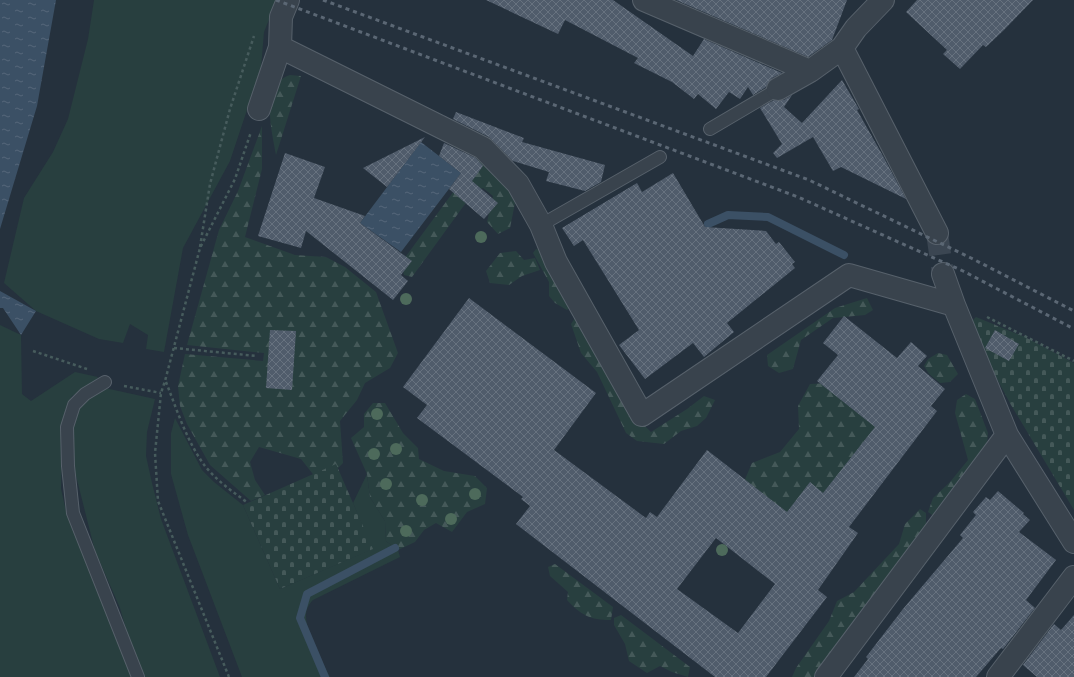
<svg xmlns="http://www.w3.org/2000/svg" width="1074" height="677" font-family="'PT Sans Narrow',sans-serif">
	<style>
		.green { fill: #283f3f }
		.forest { fill: url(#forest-firs) }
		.cemetery { fill: url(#cemetery-stones) }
		.water { fill: url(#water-ripples) }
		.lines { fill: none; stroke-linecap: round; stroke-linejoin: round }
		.stream { stroke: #3b5065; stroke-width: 8 }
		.building { fill: url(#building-cross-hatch); fill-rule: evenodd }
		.street-tunnel { stroke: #3b4652; stroke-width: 22; stroke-dasharray: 22 11; stroke-linecap: butt }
		.lane-casing { stroke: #57616b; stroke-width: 14 }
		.street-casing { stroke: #57616b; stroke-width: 24 }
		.path { stroke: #475c5d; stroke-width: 2.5; stroke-dasharray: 3 3; stroke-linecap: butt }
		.lane { stroke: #39434d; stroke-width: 12 }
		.street { stroke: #39434d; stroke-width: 22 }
		.rail { stroke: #5b6774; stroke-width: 3; stroke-dasharray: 4 4; stroke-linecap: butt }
		.tree { fill: #4d6a5b }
	</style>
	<defs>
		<pattern id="forest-firs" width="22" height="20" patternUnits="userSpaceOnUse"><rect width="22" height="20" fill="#283f3f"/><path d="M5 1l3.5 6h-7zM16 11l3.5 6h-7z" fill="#455959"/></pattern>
		<pattern id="cemetery-stones" width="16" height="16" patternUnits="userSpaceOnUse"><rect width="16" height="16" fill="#283f3f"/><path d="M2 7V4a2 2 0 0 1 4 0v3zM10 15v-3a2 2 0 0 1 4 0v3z" fill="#455959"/></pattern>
		<pattern id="water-ripples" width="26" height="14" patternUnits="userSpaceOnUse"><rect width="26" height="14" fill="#3b5065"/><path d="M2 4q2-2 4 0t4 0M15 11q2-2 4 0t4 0" fill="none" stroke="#55677a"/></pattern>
		<pattern id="building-cross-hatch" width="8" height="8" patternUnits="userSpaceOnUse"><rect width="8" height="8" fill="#505c6b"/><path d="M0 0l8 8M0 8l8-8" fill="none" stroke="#67727f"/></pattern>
	</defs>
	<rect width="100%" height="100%" fill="#25313d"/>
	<path class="green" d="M 94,0 L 277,0 L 264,32 L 261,68 L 230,161 L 183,248 L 164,352 L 146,349 L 148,335 L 130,324 L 123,343 L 99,339 L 36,311 L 4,283 L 24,198 L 53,152 L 68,119 L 88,39 Z
		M 0,325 L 21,335 L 22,394 L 31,401 L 75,372 L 98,377 L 93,385 L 72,396 L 63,421 L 61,489 L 66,511 L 80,547 L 133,677 L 0,677 Z
		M 105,388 L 155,399 L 147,432 L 146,456 L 152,483 L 161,519 L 220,677 L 144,677 L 128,636 L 120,608 L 95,551 L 73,464 L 71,434 L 76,413 L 88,395 Z
		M 175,418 L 202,470 L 214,482 L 243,505 L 280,589 L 372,549 L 353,503 L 367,474 L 370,497 L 385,521 L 386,541 L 398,550 L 400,557 L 313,600 C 309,604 306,609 306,616 C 306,633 322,661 330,677 L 242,677 L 188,535 L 171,474 L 171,433 Z"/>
	<path class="forest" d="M 290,75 L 301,76 L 276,155 C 272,131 259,85 290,75 Z
		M 262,126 L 262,169 L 245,237 L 295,255 L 326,257 L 345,267 L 376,292 L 398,353 L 390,368 L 365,383 L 357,400 L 340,421 L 343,463 L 331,475 L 316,478 L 301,459 L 259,447 L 250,462 L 255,480 L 265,495 L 251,501 L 210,465 L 187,424 L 180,406 L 178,386 L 185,354 L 263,361 L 264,353 L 187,345 L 219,230 L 238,191 Z
		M 479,157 L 505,183 L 515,203 L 510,228 L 498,234 L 487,222 L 493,196 L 483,188 L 473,193 L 412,277 L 404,275 L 401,263 Z
		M 536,249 L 544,250 L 574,304 L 567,310 L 555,303 L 549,296 L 549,282 L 533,253 Z
		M 516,251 L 524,260 L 535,258 L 540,270 L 522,276 L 509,285 L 490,283 L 486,271 L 500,253 Z
		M 867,298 L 873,310 L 865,315 L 833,318 L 801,340 L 793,369 L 779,373 L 768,366 L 767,355 L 835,308 Z
		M 581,317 L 636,417 L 651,432 L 687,409 L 704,396 L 715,400 L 706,418 L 697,426 L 681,431 L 664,444 L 637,441 L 626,433 L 597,372 L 581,353 L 571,324 L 575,318 Z
		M 938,353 L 947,355 L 958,374 L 950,382 L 940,383 L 929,374 L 924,366 L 928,359 Z
		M 829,383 L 870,412 L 879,434 L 824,498 L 788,519 L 743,484 L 752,463 L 780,452 L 799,429 L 798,406 L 810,384 Z
		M 966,394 L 975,399 L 988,433 L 986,456 L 939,520 L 928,512 L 933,498 L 950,482 L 968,460 L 955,413 L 957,400 Z
		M 373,403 L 385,403 L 403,433 L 418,448 L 419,459 L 444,471 L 475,476 L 487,488 L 485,504 L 467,512 L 452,532 L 436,523 L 424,530 L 415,542 L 398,550 L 386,541 L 385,521 L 370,497 L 367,474 L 351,438 L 364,427 L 364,414 Z
		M 920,509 L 926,513 L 926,524 L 891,578 L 814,677 L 792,677 L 796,668 L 829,621 L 837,601 L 854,592 L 899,544 L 905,524 Z
		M 555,564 L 613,607 L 611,620 C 590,620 581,615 567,600 L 568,592 L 550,576 L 548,567 Z
		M 621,615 L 690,667 L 688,677 L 672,672 L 660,666 L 647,673 L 629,661 L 625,644 L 614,625 L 614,618 Z"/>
	<path class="cemetery" d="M 976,317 L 1025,337 L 1074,363 L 1074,510 L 1011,405 L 968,325 Z
		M 336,464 L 373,549 L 280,589 L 243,505 Z"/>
	<path class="water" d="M 0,0 L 56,0 L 37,106 L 0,229 Z
		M 421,142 L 461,173 L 401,252 L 360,223 Z
		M 0,291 L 36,311 L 21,335 L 3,308 L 0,308 Z"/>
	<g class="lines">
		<path class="stream" d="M 708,224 L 728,215 L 768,217 L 844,255
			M 325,677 L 300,618 L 307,594 L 395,548"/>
	</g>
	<path class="building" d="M 486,0 L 613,0 L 693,56 L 704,39 L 782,73 L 772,78 L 766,87 L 753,95 L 748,87 L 740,99 L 729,92 L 716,109 L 698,94 L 694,99 L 672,82 L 634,63 L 638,58 L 565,20 L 558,34 Z
		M 676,0 L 847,0 L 832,40 L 808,57 Z
		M 917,0 L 1033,0 L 1004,30 L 986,47 L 983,45 L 960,69 L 943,54 L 947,50 L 906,12 Z
		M 842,80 L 859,109 L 857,110 L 883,156 L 906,199 L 841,167 L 833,171 L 813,137 L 777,158 L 773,153 L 782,144 L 760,108 L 774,100 L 784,100 L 792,95 L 784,107 L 802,123 Z
		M 456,112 L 524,138 L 522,142 L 605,165 L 601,182 L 585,191 L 546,181 L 549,172 L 513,161 L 489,137 L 453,119 Z
		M 425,137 L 387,187 L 363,168 Z
		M 444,143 L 476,158 L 483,166 L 472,181 L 498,203 L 484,219 L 449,189 L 461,173 L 439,156 Z
		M 285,153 L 325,167 L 314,198 L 365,216 L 360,223 L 412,261 L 401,275 L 408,281 L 393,300 L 306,231 L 301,248 L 258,236 Z
		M 673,173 L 705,227 L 766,231 L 776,244 L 779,242 L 795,262 L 792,264 L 795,268 L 727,323 L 734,332 L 704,357 L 693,343 L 645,379 L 619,345 L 639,330 L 583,240 L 574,246 L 562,228 L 637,183 L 642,192 Z
		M 469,298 L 596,393 L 554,450 L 646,518 L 650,512 L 657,517 L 707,450 L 787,512 L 810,482 L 823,493 L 875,427 L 817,381 L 838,355 L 823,343 L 844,316 L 897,358 L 911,342 L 927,356 L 918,366 L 945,389 L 931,406 L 937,411 L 849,527 L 858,533 L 818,590 L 827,597 L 766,677 L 715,677 L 516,524 L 530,506 L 521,499 L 523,497 L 417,418 L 427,405 L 403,387 ZM 716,538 L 775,584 L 738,633 L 677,589 Z
		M 270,330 L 296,331 L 292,390 L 266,388 Z
		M 995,330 L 1019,344 L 1009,361 L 985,348 Z
		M 998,491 L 1024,513 L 1023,514 L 1030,520 L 1019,532 L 1056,560 L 1026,600 L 1035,608 L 1003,649 L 1001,648 L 976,677 L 854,677 L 868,659 L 866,657 L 903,609 L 963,538 L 960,535 L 976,515 L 973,512 L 986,497 L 990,500 Z
		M 1074,615 L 1074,677 L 1037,677 L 1023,665 L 1054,624 L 1061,630 Z"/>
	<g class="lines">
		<path class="street-tunnel" d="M 937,233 L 943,274"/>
		<defs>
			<path id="lane" d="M 710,129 L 778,89
				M 541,225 L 660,157
				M 105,382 L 85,394 L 74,405 L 67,427 L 68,466 L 73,513 L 138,677"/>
			<path id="street" d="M 644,0 L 810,71
				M 280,47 L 483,148 L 518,184 L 541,225 L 556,262 L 642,415 L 849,275 L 954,305
				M 842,48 L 937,233
				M 778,89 L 810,71 L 842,48 L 856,28 L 883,0
				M 259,109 L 280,47 L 281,17 L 288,0
				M 943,274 L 954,305 L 1007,435 L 1074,542
				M 826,677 L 1007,435
				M 998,677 L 1074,577"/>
		</defs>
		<use href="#lane" class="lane-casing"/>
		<use href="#street" class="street-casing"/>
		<path class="path" d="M 200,247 L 210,184 L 230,109 L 254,36
			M 987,317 L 1074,361
			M 174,348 L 257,356
			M 33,351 L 87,369
			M 166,382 C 177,410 187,442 205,466 C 217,481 233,492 248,503
			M 124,386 L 161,393
			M 229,677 L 158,501 L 155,453 L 161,393 L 165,381 L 200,248 L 235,179 L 251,132"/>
		<use href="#lane" class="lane"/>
		<use href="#street" class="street"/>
		<path class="rail" d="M 276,0 L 798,197 L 963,271 L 1074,329
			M 323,0 L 809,180 L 971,258 L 1074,311"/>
	</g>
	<g class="tree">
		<circle cx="481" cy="237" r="6"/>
		<circle cx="406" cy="299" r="6"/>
		<circle cx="377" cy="414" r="6"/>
		<circle cx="396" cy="449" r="6"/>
		<circle cx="374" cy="454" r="6"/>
		<circle cx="386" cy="484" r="6"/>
		<circle cx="475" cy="494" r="6"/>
		<circle cx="422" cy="500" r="6"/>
		<circle cx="451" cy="519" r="6"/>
		<circle cx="406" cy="531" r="6"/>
		<circle cx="722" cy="550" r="6"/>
	</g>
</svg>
